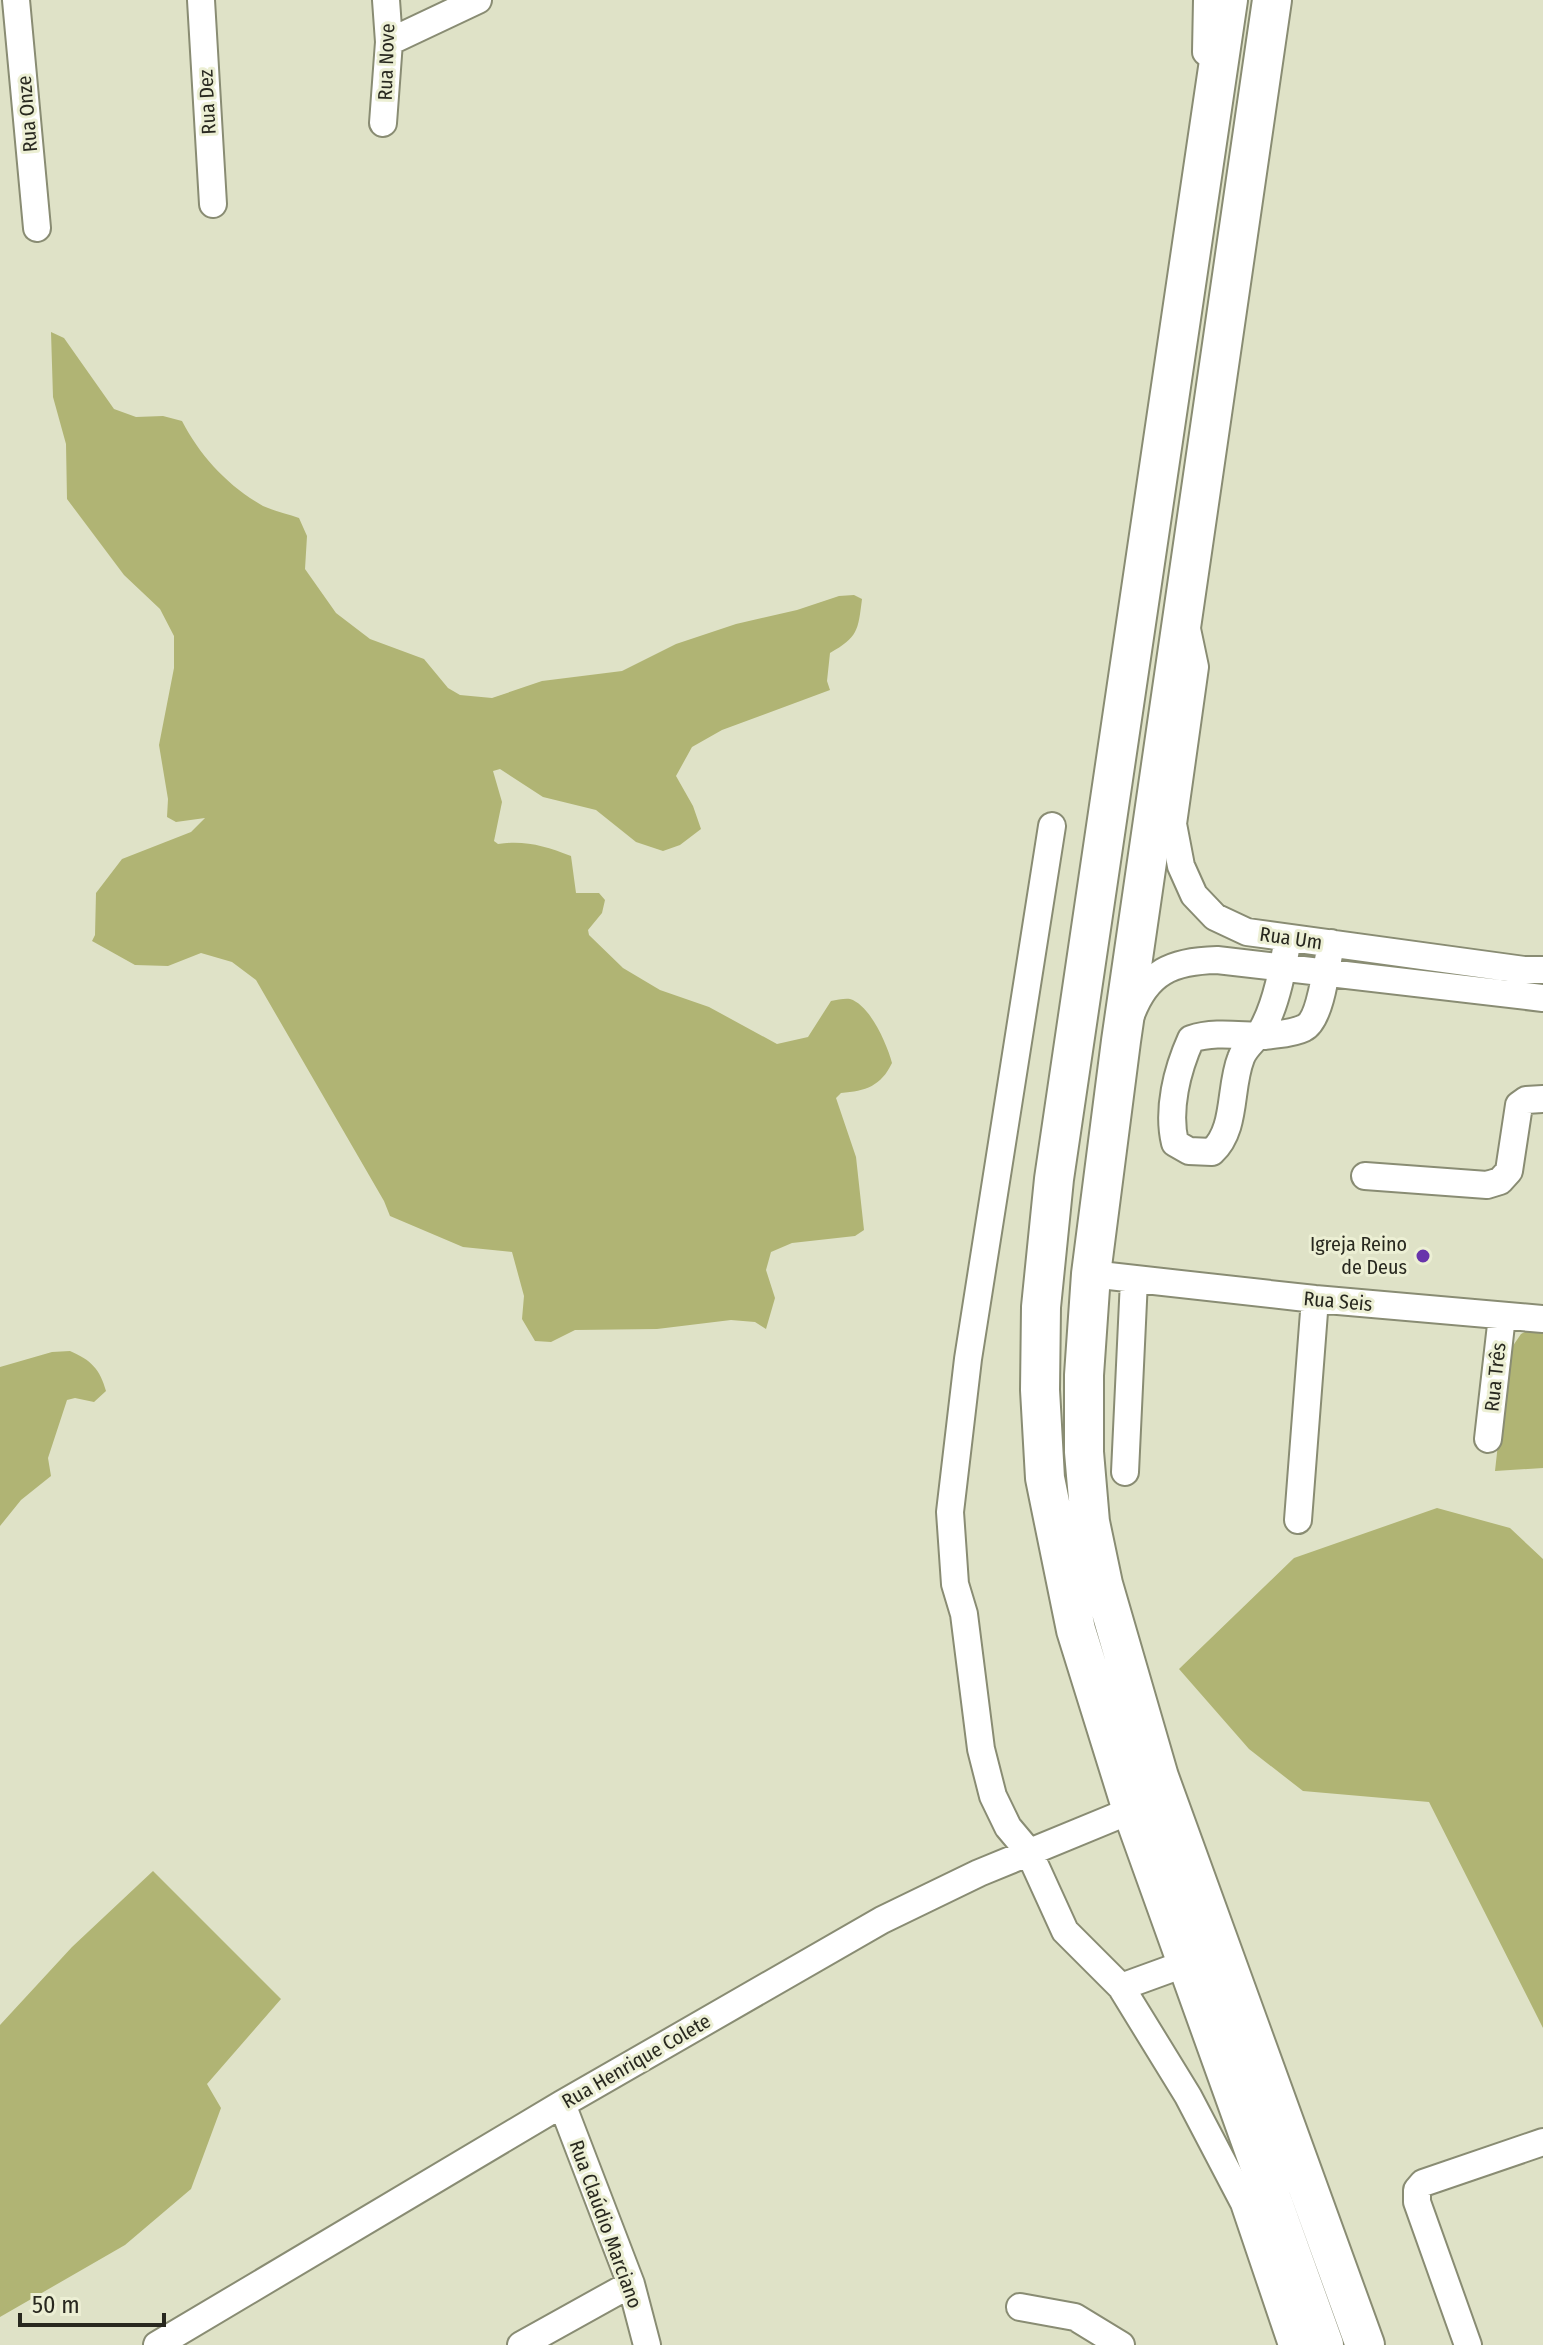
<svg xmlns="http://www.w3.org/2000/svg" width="1543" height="2345" font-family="'Fira Sans Condensed',sans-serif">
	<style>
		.green { fill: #b0b474 }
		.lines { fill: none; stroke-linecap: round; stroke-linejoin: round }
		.minor-casing { stroke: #898c73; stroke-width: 30 }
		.highway-casing { stroke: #898c73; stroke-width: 42 }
		.minor { stroke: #fff; stroke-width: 26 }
		.highway { stroke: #fff; stroke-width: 38 }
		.poi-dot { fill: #6834ab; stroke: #ecefd4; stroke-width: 3 }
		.labels { text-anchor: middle; stroke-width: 6; stroke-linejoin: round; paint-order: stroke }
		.street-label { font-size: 20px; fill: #28281f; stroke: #ecefd4 }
		.poi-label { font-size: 20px; fill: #28281f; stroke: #ecefd4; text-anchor: end }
	</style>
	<rect width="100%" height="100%" fill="#dfe2c7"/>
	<path class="green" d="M 51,332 L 64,338 L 114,409 L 136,417 L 163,416 L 182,421 C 200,456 228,486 263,506 C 274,511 288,514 299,518 L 307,536 L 305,569 L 336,613 L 370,639 L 424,659 L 448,688 L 460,695 L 492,698 L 542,681 L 622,671 L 676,644 L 736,624 L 797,610 L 839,596 L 854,595 L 862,599 C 858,631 858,637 830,653 L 827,681 L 830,690 L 722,730 L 692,747 L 676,776 L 693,806 L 701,829 L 680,845 L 663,851 L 636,842 L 596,810 L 543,797 L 500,769 L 493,771 L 502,802 L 494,841 L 498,844 C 525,840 545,846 571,856 L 576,893 L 599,893 L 605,900 L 602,913 L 588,930 L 589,935 L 623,968 L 660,990 L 709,1007 L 777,1044 L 808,1037 L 831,1001 C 837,1000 845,998 850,999 C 870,1005 887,1044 892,1063 C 881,1086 866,1091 841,1093 L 836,1098 L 856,1157 L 864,1230 L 855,1236 L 792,1243 L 771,1252 L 766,1270 L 775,1298 L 766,1329 L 755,1322 L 731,1320 L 657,1329 L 575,1330 L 551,1342 L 535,1341 L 522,1319 L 524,1296 L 512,1252 L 463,1247 L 390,1216 L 384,1201 L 256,980 L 232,962 L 201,953 L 168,966 L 135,965 L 92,941 L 95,935 L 96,893 L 122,859 L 191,832 L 205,818 L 176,822 L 167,817 L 168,799 L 159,745 L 174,668 L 174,636 L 160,609 L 124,575 L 67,499 L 66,444 L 53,397 Z
		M 1530,1329 L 1543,1330 L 1543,1468 L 1495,1471 L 1508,1353 L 1521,1334 Z
		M 70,1351 C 91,1360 100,1369 106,1391 L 94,1402 L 75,1398 L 67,1400 L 48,1458 L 51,1476 L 21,1500 L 0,1526 L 0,1367 L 52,1352 Z
		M 1437,1508 L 1510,1528 L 1543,1559 L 1543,2028 L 1429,1802 L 1303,1791 L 1249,1749 L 1179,1669 L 1294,1558 Z
		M 153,1871 L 281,1999 L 207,2084 L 221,2108 L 191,2189 L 125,2245 L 0,2317 L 0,2025 L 72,1947 Z"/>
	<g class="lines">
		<defs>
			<path id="minor" d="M 16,0 L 37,228
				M 201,0 L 213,204
				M 389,42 L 478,0
				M 1206,52 L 1207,0
				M 383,123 L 389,42 L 386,0
				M 1187,629 L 1195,667 L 1173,824 L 1181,866 L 1194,895 L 1215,917 L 1247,932 L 1524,970 L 1543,970
				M 1052,826 L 968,1359 L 950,1512 L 955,1584 L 964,1614 L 981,1749 L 993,1796 L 1008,1827 L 1029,1852 L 1065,1931 L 1121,1987 L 1188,2096 L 1244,2203 L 1292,2345
				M 1288,938 C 1283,967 1277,1002 1263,1028 C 1257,1039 1245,1046 1241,1058 C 1229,1088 1237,1129 1212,1152 L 1189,1151 L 1175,1143 C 1167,1110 1177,1070 1191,1039 C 1215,1031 1240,1036 1265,1036 C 1277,1034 1292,1034 1304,1028 C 1321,1020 1327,963 1331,943
				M 1131,1015 C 1147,972 1172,961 1217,960 L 1543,998
				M 1365,1176 L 1487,1185 L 1500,1181 L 1509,1171 L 1519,1105 L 1526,1100 L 1543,1099
				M 1091,1274 L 1315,1299 L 1543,1319
				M 1488,1439 L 1502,1316
				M 1125,1472 L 1134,1280
				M 1298,1520 L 1315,1299
				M 1121,1987 L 1187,1963
				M 562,2104 L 631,2284 L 647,2345
				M 1020,2307 L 1075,2317 L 1121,2345
				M 157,2345 L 562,2104 L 882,1920 L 979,1873 L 1132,1810
				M 521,2345 L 631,2284
				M 1468,2345 L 1417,2202 L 1417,2190 L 1423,2183 L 1543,2142"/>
			<path id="highway" d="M 1228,0 L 1054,1179 L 1041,1307 L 1040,1390 L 1045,1478 L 1076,1630 L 1132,1810 L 1324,2345
				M 1272,0 L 1121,1041 L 1091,1274 L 1084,1375 L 1084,1452 L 1090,1522 L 1103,1584 L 1159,1777 L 1365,2345"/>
		</defs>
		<use href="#minor" class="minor-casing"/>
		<use href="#highway" class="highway-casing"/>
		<use href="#minor" class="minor"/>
		<use href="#highway" class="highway"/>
	</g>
	<circle class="poi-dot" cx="1423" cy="1256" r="8"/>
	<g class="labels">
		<g class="street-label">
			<text transform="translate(386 62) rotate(-88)" y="7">Rua Nove</text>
			<text transform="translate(207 102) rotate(-93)" y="7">Rua Dez</text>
			<text transform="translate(27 114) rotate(-95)" y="7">Rua Onze</text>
			<text transform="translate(1291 938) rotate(8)" y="7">Rua Um</text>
			<text transform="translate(1338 1301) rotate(5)" y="7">Rua Seis</text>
			<text transform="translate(1495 1377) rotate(-84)" y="7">Rua Três</text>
			<text transform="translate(636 2061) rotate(-30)" y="7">Rua Henrique Colete</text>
			<text transform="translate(606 2224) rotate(70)" y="7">Rua Claúdio Marciano</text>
		</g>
		<g class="poi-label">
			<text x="1407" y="1251">Igreja Reino<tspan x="1407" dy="23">de Deus</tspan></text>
		</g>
	</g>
	<path d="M20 2313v12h144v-12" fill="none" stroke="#28281f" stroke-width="4"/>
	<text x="32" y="2313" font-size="24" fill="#28281f" stroke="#ecefd4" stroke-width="6" paint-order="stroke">50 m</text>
</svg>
